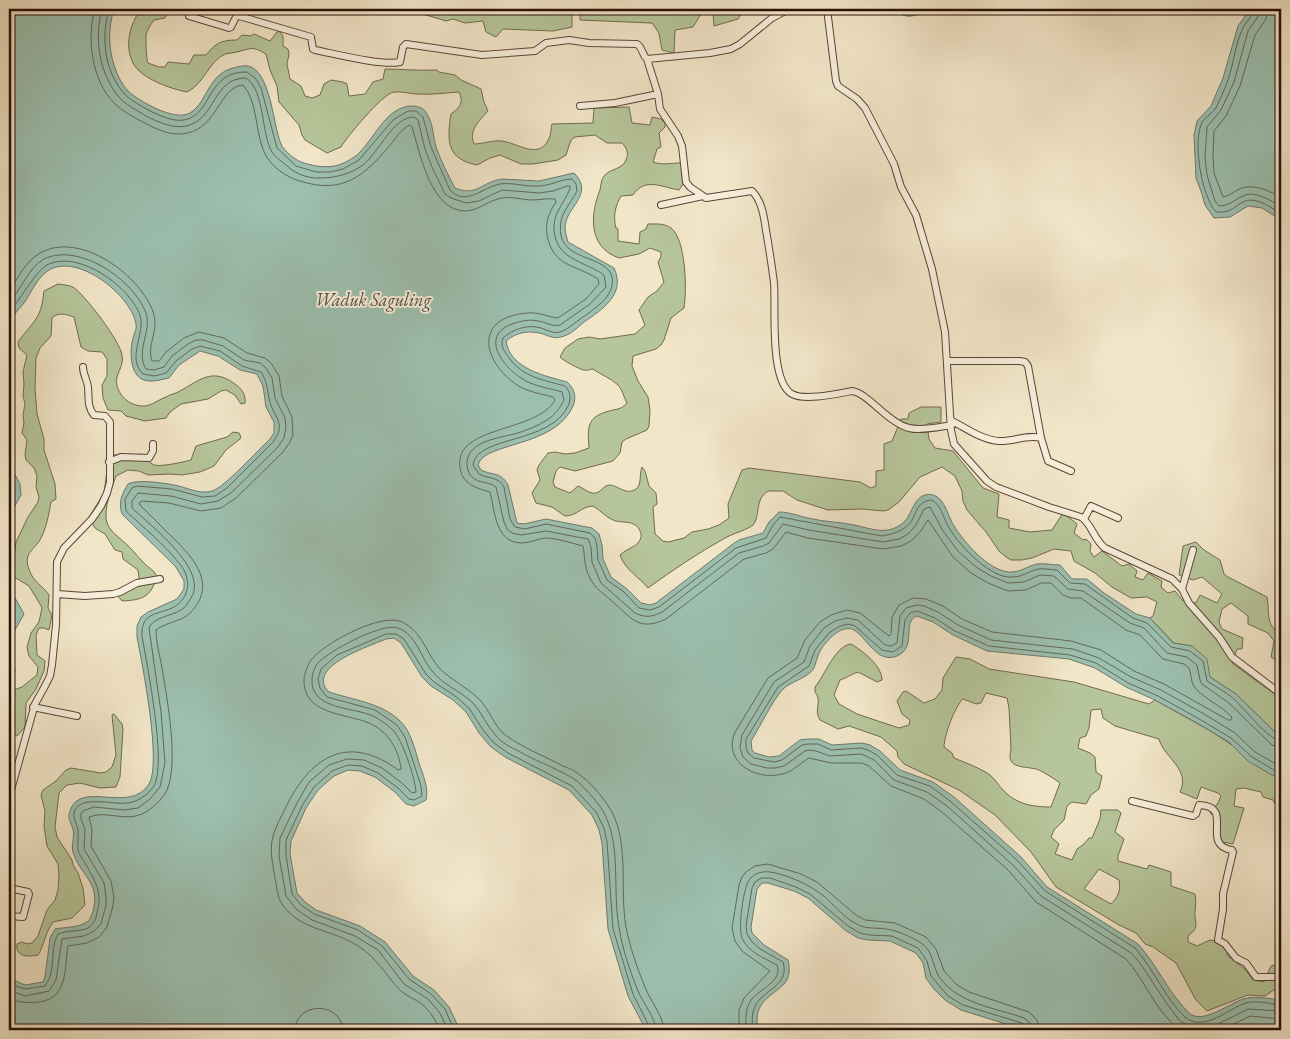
<svg xmlns="http://www.w3.org/2000/svg" width="1290" height="1039" font-family="'EB Garamond',serif">
	<style>
		.green { fill: #b6c69a; stroke: #706a50; fill-rule: evenodd }
		.water { fill: #9cc0b0; stroke: #6e796c }
		.lines { fill: none; stroke-linecap: round; stroke-linejoin: round }
		.shore { stroke: #62685b; stroke-width: 1 }
		.street-casing { stroke: #5b4537; stroke-width: 8 }
		.street { stroke: #f7efdc; stroke-width: 6 }
		.labels { text-anchor: middle; stroke-width: 4; stroke-linejoin: round; paint-order: stroke }
		.water-label { font-size: 18px; font-style: italic; fill: #514d42; stroke: #f7efdc }
	</style>
	<rect width="100%" height="100%" fill="#f2e6c9"/>
	<filter id="stains"><feTurbulence type="fractalNoise" baseFrequency=".004" numOctaves="4"/><feColorMatrix values="0 0 0 0 .2 0 0 0 0 .09 0 0 0 0 .02 0 0 0 .5 -.17"/></filter>
	<radialGradient id="worn" r=".72"><stop offset=".6" stop-color="#630" stop-opacity="0"/><stop offset="1" stop-color="#630" stop-opacity=".3"/></radialGradient>
	<path class="green" d="M 141,9 L 170,9 L 165,18 L 154,20 C 151,24 147,30 146,35 C 146,40 146,59 148,63 L 159,67 L 165,67 L 168,62 L 189,64 L 194,55 L 206,55 C 216,43 221,40 237,40 L 242,35 L 250,36 L 254,34 L 270,41 L 277,32 L 279,31 L 283,36 L 283,46 L 288,49 L 289,54 L 287,64 L 290,79 L 301,86 L 305,96 L 312,98 L 320,95 L 324,84 L 331,80 L 343,82 L 347,84 L 349,96 L 365,94 L 373,82 L 383,79 L 385,69 C 402,69 419,71 437,70 L 439,72 L 455,75 L 461,80 L 481,89 L 484,102 L 488,111 C 480,120 468,130 474,144 C 483,144 492,140 502,141 C 518,143 541,162 550,136 C 551,133 551,128 552,124 L 593,123 L 594,108 L 629,107 L 632,123 L 650,125 L 652,117 L 661,119 L 665,123 L 665,127 L 659,133 L 661,147 L 657,149 L 653,162 C 665,166 674,162 687,163 L 684,183 L 679,190 C 661,187 645,177 633,195 L 621,196 C 615,206 613,217 616,228 L 618,229 L 618,241 L 639,244 L 640,232 L 646,229 L 648,224 C 656,224 664,223 671,228 C 686,239 687,291 684,308 L 671,318 L 664,340 L 661,345 L 656,349 L 633,356 L 632,366 L 638,381 L 648,397 L 650,410 L 649,426 L 647,430 L 626,439 L 622,442 L 620,453 L 613,461 L 575,471 L 560,467 L 556,471 L 553,482 L 555,487 L 570,493 L 578,486 C 583,488 587,492 592,493 C 600,495 602,486 609,485 C 618,485 626,496 636,489 C 642,485 639,474 642,467 L 645,471 L 649,486 L 656,493 L 657,504 L 653,507 L 655,534 L 663,541 L 668,542 L 684,538 L 692,532 L 708,529 L 719,525 L 729,518 L 728,504 L 742,470 L 749,468 L 860,482 L 871,488 L 876,486 L 876,471 L 884,470 L 884,444 L 892,441 L 901,419 L 908,419 L 909,413 L 921,407 L 941,407 L 941,422 L 927,424 L 929,439 L 935,448 L 953,451 L 983,488 L 999,494 L 997,517 L 1009,520 L 1009,528 L 1030,532 L 1052,530 L 1063,513 L 1077,524 L 1074,533 L 1083,540 L 1086,539 L 1091,544 L 1090,551 L 1094,557 L 1102,551 L 1122,566 L 1129,564 L 1137,571 L 1135,577 L 1143,580 L 1148,573 L 1162,581 L 1161,587 L 1168,593 L 1175,591 L 1183,601 L 1196,603 L 1200,595 L 1217,603 L 1222,594 L 1202,577 L 1193,580 L 1179,575 L 1183,546 L 1196,542 L 1204,550 L 1220,560 L 1224,574 L 1228,577 L 1267,597 C 1270,612 1265,626 1281,634 L 1281,664 L 1271,657 L 1274,641 L 1268,633 L 1248,624 L 1248,616 L 1231,603 L 1222,609 L 1219,622 L 1222,629 L 1243,638 L 1242,649 L 1237,649 L 1232,663 L 1276,695 L 1281,718 L 1281,738 L 1236,694 L 1210,677 L 1192,646 L 1174,643 L 1150,618 L 1153,616 L 1157,602 L 1147,597 L 1131,598 L 1112,587 L 1095,573 L 1074,561 L 1071,551 L 1054,549 L 1032,558 L 1022,560 L 1011,560 L 1006,557 L 999,551 L 986,532 L 967,510 L 963,501 L 962,491 L 955,476 L 942,467 L 920,477 L 899,502 L 888,510 L 883,511 L 862,509 L 828,510 L 797,500 L 783,491 L 768,491 C 754,500 761,515 753,525 C 749,529 732,534 725,538 C 698,553 673,570 648,588 C 639,577 625,570 620,555 C 626,549 634,548 639,542 C 641,538 642,535 640,531 C 635,519 622,524 613,520 C 606,517 600,510 593,506 C 582,506 577,516 565,516 L 552,507 L 536,503 L 532,493 L 540,480 L 537,470 L 539,465 L 548,453 L 555,452 L 565,454 L 575,453 L 589,448 C 587,424 588,416 613,410 C 619,409 623,408 627,403 C 624,398 622,389 618,385 C 611,378 601,375 593,369 C 590,369 587,371 584,370 C 581,370 562,360 560,357 L 565,348 L 578,339 L 589,337 L 600,339 L 635,334 L 645,325 L 639,310 L 648,297 L 657,291 L 664,282 L 658,262 L 661,257 L 661,252 L 650,248 L 639,254 L 619,258 C 588,247 590,215 600,190 C 601,185 601,179 605,175 C 610,169 623,169 626,160 C 629,154 627,148 622,143 L 607,143 L 595,135 L 575,137 L 571,140 L 566,155 L 558,160 L 533,164 L 521,164 L 500,155 L 490,158 L 477,165 C 446,159 447,140 451,114 C 460,107 464,103 459,92 C 445,93 431,95 417,94 C 410,94 401,91 394,92 C 383,93 347,137 341,147 L 327,153 L 305,140 L 302,135 L 299,125 L 279,102 L 277,86 L 270,70 L 266,54 C 252,46 252,48 237,52 C 233,53 229,53 225,54 C 208,62 205,83 187,92 C 171,89 140,78 133,63 C 124,45 130,24 141,9 Z
		M 406,9 L 564,9 L 564,12 L 572,13 L 572,27 L 553,31 L 503,29 L 496,37 L 486,32 L 483,21 L 465,23 L 453,19 L 446,21 Z
		M 580,9 L 744,9 L 738,19 L 714,26 L 713,13 L 709,9 L 703,11 L 693,27 L 675,30 L 674,53 L 662,50 L 659,33 L 652,23 L 580,20 Z
		M 58,284 C 63,285 69,285 73,287 C 85,295 120,341 122,355 C 124,363 119,370 117,377 C 114,391 127,405 141,406 C 151,407 157,400 166,397 C 169,395 173,394 176,393 C 198,382 211,366 235,384 C 242,389 246,395 245,403 L 241,404 L 235,395 L 226,390 L 221,391 L 208,399 L 181,404 L 170,412 L 166,418 L 145,421 L 126,416 L 121,411 L 108,410 L 103,398 L 102,385 L 107,376 L 107,359 L 102,352 L 88,351 L 81,347 L 74,317 C 65,314 58,312 52,318 L 51,336 L 40,348 L 36,358 L 35,388 L 37,414 L 44,439 L 44,450 L 55,484 L 56,499 L 51,502 C 49,513 47,525 42,536 C 36,551 20,551 31,574 C 36,584 44,587 49,595 L 48,608 L 52,615 L 49,630 L 44,628 L 39,628 L 36,635 L 37,655 L 45,661 L 44,671 L 36,689 L 26,703 L 25,727 L 17,736 L 14,735 L 9,729 L 9,701 L 14,690 L 22,687 L 37,675 L 38,667 L 29,656 L 27,647 L 31,633 L 39,622 L 42,608 L 40,604 L 29,586 L 11,575 L 9,560 L 15,550 L 16,542 L 28,517 L 38,502 L 39,497 L 36,487 L 37,476 L 34,468 L 26,460 L 25,455 L 27,440 L 22,433 L 24,423 L 23,415 L 25,404 L 23,396 L 24,384 L 23,372 L 27,355 L 19,348 L 18,342 C 34,320 41,320 44,291 Z
		M 233,432 L 239,433 L 241,437 L 240,439 L 226,450 L 214,466 L 200,472 L 182,475 L 171,474 L 148,475 L 139,471 L 128,470 L 116,476 C 112,488 106,502 106,514 C 105,528 115,534 124,542 C 131,548 137,556 143,562 C 147,567 154,570 157,576 C 151,597 143,600 122,601 L 118,596 L 121,593 L 140,584 L 138,570 L 123,559 L 122,552 L 115,550 L 105,534 L 95,528 L 89,517 L 104,493 L 109,456 C 120,453 130,456 142,454 C 146,457 149,463 154,465 C 161,467 184,462 191,460 L 196,446 L 227,437 Z
		M 851,644 C 863,651 882,666 882,680 L 877,682 L 858,672 C 851,674 847,678 840,680 L 834,695 L 839,704 L 857,714 L 899,728 L 909,725 L 910,720 L 902,714 L 897,701 L 903,692 L 906,691 L 924,703 L 935,699 L 942,690 L 943,678 L 956,657 L 970,659 L 989,669 L 1074,682 L 1149,704 L 1155,700 C 1179,714 1204,726 1226,741 C 1245,753 1257,772 1281,776 L 1281,820 L 1276,815 L 1276,806 L 1273,800 L 1263,797 L 1261,792 L 1244,788 L 1236,789 L 1234,806 L 1244,808 L 1233,844 L 1222,842 L 1215,816 L 1210,813 L 1218,803 L 1221,796 L 1218,793 L 1201,787 L 1197,799 L 1180,792 C 1191,769 1164,758 1159,739 L 1115,726 L 1103,718 L 1101,709 L 1091,710 L 1089,728 L 1086,736 L 1080,738 L 1078,748 L 1090,753 L 1095,757 L 1096,772 L 1102,776 L 1099,789 L 1091,795 L 1086,804 L 1072,802 L 1067,806 L 1064,820 L 1054,830 L 1051,837 L 1059,844 L 1055,854 L 1072,860 L 1077,849 L 1083,845 L 1089,838 L 1092,838 L 1100,819 L 1101,810 L 1118,810 L 1121,813 L 1115,832 L 1124,839 L 1118,856 L 1118,861 L 1147,869 L 1149,865 L 1171,872 L 1171,886 L 1195,894 C 1196,901 1196,904 1195,911 C 1194,924 1201,926 1188,936 L 1188,942 L 1197,946 L 1210,940 L 1228,943 L 1227,955 L 1245,969 L 1253,980 L 1264,982 L 1271,966 L 1281,964 L 1281,985 L 1265,996 L 1248,995 L 1207,1011 L 1196,1000 L 1176,963 L 1153,947 L 1145,944 L 1136,933 L 1119,925 L 1056,887 L 1031,852 L 995,815 L 959,790 L 904,764 L 898,757 L 897,751 L 881,737 L 849,726 L 838,729 L 820,720 C 813,710 823,701 815,692 L 815,687 C 825,675 835,646 851,644 ZM 986,693 L 1007,698 L 1009,708 L 1011,749 C 1005,771 1026,765 1039,770 C 1047,774 1053,778 1060,783 L 1051,807 C 1032,807 1016,804 1003,790 C 998,785 996,780 990,775 C 980,768 966,763 954,758 L 952,753 L 944,747 C 944,736 955,706 963,699 L 976,704 L 981,703 ZM 1099,869 L 1119,880 C 1121,891 1118,897 1111,904 L 1084,889 Z
		M 114,714 L 122,724 L 123,729 L 120,777 L 116,787 L 100,788 L 80,783 L 67,785 L 59,793 L 55,827 L 57,837 L 72,860 L 73,865 L 78,873 L 83,888 L 85,905 L 72,918 L 53,922 C 45,933 44,946 38,955 C 28,957 15,957 17,944 L 22,942 L 27,944 L 32,943 L 38,936 L 47,910 L 55,900 L 58,890 L 59,874 L 58,864 L 47,846 L 44,826 L 45,811 L 41,795 L 43,790 L 56,781 L 66,770 L 71,768 L 101,773 L 106,772 L 112,767 L 116,755 L 112,715 Z"/>
	<path class="water" d="M 9,9 L 114,9 C 108,29 108,48 115,68 C 118,76 122,85 128,91 C 139,101 175,122 190,113 C 208,102 207,75 233,68 C 237,67 244,65 248,66 C 271,71 273,126 281,144 C 284,151 296,161 304,163 C 317,167 331,169 344,163 C 348,161 353,158 357,155 C 374,140 386,106 412,106 C 418,106 424,108 427,114 C 433,123 433,136 436,147 C 441,161 448,175 455,188 C 477,197 481,182 502,179 L 539,181 L 574,173 C 595,194 566,207 565,227 C 565,232 567,238 568,242 L 614,268 C 626,294 603,309 584,322 C 577,328 570,335 561,337 C 554,339 549,336 543,334 C 530,330 516,332 506,341 C 510,369 546,376 567,382 C 574,388 577,397 573,406 C 555,448 483,442 478,465 L 481,470 C 493,476 500,471 508,485 L 517,523 L 524,524 L 546,519 L 592,528 L 599,534 L 602,545 L 603,559 L 611,577 L 627,589 L 641,603 L 650,605 L 656,603 L 733,544 L 739,540 L 763,533 L 769,522 L 779,512 C 791,512 801,517 813,519 C 826,522 841,522 854,525 C 865,527 877,532 888,530 C 894,529 900,526 905,521 C 913,512 915,491 933,495 C 945,498 948,517 954,526 C 965,543 987,569 1008,572 C 1020,573 1027,566 1037,564 C 1044,563 1053,565 1060,565 L 1072,579 L 1087,579 L 1104,593 L 1136,614 L 1150,618 L 1173,643 L 1192,646 L 1207,659 L 1210,677 L 1236,694 L 1281,738 L 1281,776 L 1272,775 L 1248,761 L 1229,742 L 1199,724 L 1155,700 L 1126,687 L 1095,668 L 1069,659 L 987,651 L 953,635 L 933,622 L 917,616 C 901,622 918,647 897,656 C 877,664 868,639 854,630 C 841,623 824,643 819,653 C 817,658 816,663 814,668 C 808,678 792,681 783,689 C 772,701 760,727 751,741 L 752,750 L 755,753 L 769,757 L 779,756 L 800,740 L 808,739 L 819,739 L 832,745 L 862,743 L 870,745 L 880,751 L 900,770 L 933,782 L 954,797 L 1021,857 L 1047,887 L 1138,944 C 1157,965 1168,992 1188,1012 C 1202,1027 1231,1001 1247,998 C 1258,996 1270,999 1281,1000 L 1281,1030 L 1025,1030 L 961,1010 L 945,1000 L 933,988 L 926,978 L 923,963 L 916,953 L 890,941 L 868,940 L 858,938 L 845,930 L 808,898 L 794,891 L 768,883 L 762,883 L 757,889 L 751,927 L 752,933 L 764,945 L 788,960 C 795,989 771,988 760,1007 C 756,1014 757,1023 758,1030 L 646,1030 L 628,996 L 608,929 L 602,843 L 599,830 L 592,815 L 569,790 L 505,757 L 491,747 L 479,733 L 466,712 L 453,700 L 431,686 L 422,677 L 401,643 L 394,638 L 386,639 C 370,646 304,667 329,692 C 353,700 382,703 400,721 C 411,731 415,750 419,763 C 423,775 429,788 426,800 L 414,806 L 406,804 L 395,792 L 375,777 L 360,771 L 348,770 L 334,776 L 318,790 L 306,808 L 291,841 L 290,854 L 297,893 L 305,902 L 316,910 L 360,926 L 385,942 L 413,976 L 434,990 L 449,1007 L 460,1030 L 329,1030 L 316,1027 L 312,1030 L 9,1030 L 9,978 L 25,985 L 43,982 L 45,977 L 50,938 L 55,929 C 64,927 77,928 85,923 C 90,921 91,916 93,911 C 101,883 80,875 73,852 C 71,844 75,837 73,829 C 71,823 67,818 70,811 C 80,779 130,815 149,784 C 162,763 142,663 137,637 L 137,626 L 141,617 L 148,612 L 177,599 L 184,589 L 184,581 L 176,567 L 122,514 C 118,502 122,494 128,484 C 137,479 164,483 174,485 C 186,487 200,495 212,491 C 224,488 258,450 270,439 L 274,433 L 274,422 L 266,407 L 263,386 L 257,374 L 240,370 L 218,356 L 200,351 L 179,365 L 169,378 C 159,380 145,385 137,375 C 130,367 130,348 133,338 C 134,333 137,330 136,324 C 131,295 78,253 49,270 C 38,276 31,293 24,303 C 19,309 14,315 9,320 Z
		M 896,9 L 929,9 C 917,15 909,20 897,12 Z
		M 1250,9 L 1281,9 L 1281,220 L 1262,208 L 1248,206 L 1230,217 L 1214,218 L 1205,205 L 1202,194 L 1196,178 L 1194,135 L 1197,121 L 1211,106 L 1223,78 L 1238,26 Z
		M 9,463 L 20,484 L 21,495 L 13,509 L 9,522 Z
		M 9,594 L 14,596 L 24,614 L 11,637 L 15,672 L 9,678 Z"/>
	<g class="lines">
		<path class="shore" d="M 95,9 C 86,37 92,81 114,103 C 122,111 133,117 143,122 C 156,129 172,137 187,133 C 218,127 219,87 243,85 C 258,101 255,134 265,154 C 271,166 287,178 300,181 C 344,195 365,175 391,144 C 397,137 401,129 410,125 L 412,127 C 420,153 431,212 466,211 C 480,210 489,200 502,198 C 511,196 523,200 532,200 C 540,200 548,198 555,199 L 556,202 C 549,212 545,222 547,235 C 553,267 575,264 598,279 L 599,284 L 586,299 L 558,318 C 548,317 539,312 528,313 C 474,317 481,360 517,385 C 528,392 542,394 553,397 L 555,400 C 537,433 454,425 460,467 C 462,485 477,488 490,492 C 495,511 495,543 522,543 C 530,543 537,539 545,538 C 557,538 571,543 583,546 C 585,556 584,566 589,576 C 595,590 605,594 615,604 C 633,620 640,631 666,619 L 744,559 L 766,553 L 773,549 L 786,532 L 808,538 L 883,549 L 901,546 L 911,541 L 920,532 L 928,520 L 953,557 L 971,573 L 988,583 L 1008,591 L 1026,590 L 1041,583 L 1051,583 L 1063,595 L 1071,598 L 1081,598 L 1126,630 L 1140,635 L 1163,659 L 1184,664 L 1189,668 C 1191,673 1191,680 1193,685 C 1199,696 1222,706 1232,717 L 1231,720 L 1228,720 L 1164,684 L 1134,671 L 1101,650 L 1071,641 L 992,632 L 962,619 L 943,606 L 926,599 L 913,598 L 899,605 L 892,617 L 891,634 L 889,636 L 860,613 L 847,610 L 831,615 L 820,622 L 805,640 L 797,658 L 768,678 L 735,732 C 722,762 756,781 782,774 C 793,772 800,763 809,758 L 831,763 L 862,763 L 869,766 L 891,786 L 924,799 L 942,812 L 1008,870 L 1036,902 L 1126,959 C 1145,980 1157,1014 1180,1030
			M 102,9 C 94,38 99,72 118,96 C 125,105 137,110 146,116 C 158,122 173,129 186,126 C 216,120 212,78 246,78 C 265,90 261,134 272,152 C 275,157 281,161 286,165 C 294,173 308,179 320,178 C 336,178 350,174 363,165 C 379,152 393,117 414,117 L 418,120 L 425,149 L 432,167 L 445,194 L 451,198 L 466,203 L 479,201 L 502,190 L 539,193 L 553,191 L 567,186 L 570,186 L 570,189 C 566,198 561,205 557,213 C 554,220 553,228 555,236 C 560,260 586,262 604,275 L 606,287 L 590,304 L 560,325 C 552,327 546,322 538,321 C 530,319 522,321 515,323 C 479,334 501,365 521,378 C 532,386 549,388 562,392 L 564,400 C 560,408 555,415 547,420 C 538,426 527,430 518,433 C 501,438 469,440 467,462 C 467,468 468,473 472,477 C 479,484 489,481 496,487 L 504,522 L 507,529 L 512,533 L 521,535 L 546,531 L 588,539 L 591,547 L 592,562 L 601,583 L 635,613 C 645,618 652,617 662,612 L 739,553 L 763,546 L 769,543 L 783,524 L 809,530 L 883,542 L 899,539 L 908,534 L 916,525 L 924,509 L 930,507 L 943,531 L 958,551 L 976,567 L 991,576 L 1008,583 L 1024,582 L 1040,575 L 1054,576 L 1068,589 L 1083,591 L 1130,623 L 1144,628 L 1167,653 L 1187,657 L 1197,665 L 1200,680 L 1202,684 L 1229,703 L 1272,745 L 1281,748
			M 109,9 C 101,36 104,70 123,92 C 129,100 140,105 148,110 C 159,115 172,122 184,120 C 213,115 206,71 247,72 L 256,79 L 261,88 L 277,148 L 296,166 L 316,172 L 330,172 L 343,169 L 359,160 L 393,120 L 408,111 L 416,111 L 423,117 L 431,147 L 450,190 C 466,207 483,187 500,184 C 512,182 525,187 538,186 C 550,186 561,179 572,179 L 576,184 L 577,191 C 573,199 565,209 562,217 C 560,224 560,230 561,236 C 567,261 607,256 612,277 C 616,297 592,310 579,320 C 573,324 567,330 560,332 C 554,334 547,330 541,328 C 528,324 513,329 503,338 C 501,344 502,347 505,352 C 520,377 540,379 565,386 C 570,391 571,397 569,404 C 552,445 476,435 473,465 L 479,474 C 488,479 498,476 504,487 L 510,519 L 515,527 L 525,529 L 546,524 L 590,533 L 595,538 L 597,546 L 598,560 L 607,580 L 624,592 L 639,608 L 650,610 L 659,607 L 736,548 L 766,538 L 773,525 L 780,517 L 882,536 C 893,534 904,531 911,522 C 917,512 917,501 932,500 C 941,505 943,517 948,526 C 957,543 987,575 1008,577 C 1023,578 1026,572 1038,569 C 1044,568 1051,570 1057,570 L 1070,583 L 1085,584 L 1133,618 L 1147,623 L 1171,647 L 1190,651 L 1203,661 L 1207,681 C 1216,687 1226,692 1234,699 C 1245,709 1267,739 1281,741
			M 1254,9 C 1253,17 1246,21 1243,28 C 1235,44 1234,63 1228,80 C 1225,89 1220,99 1216,108 C 1212,114 1203,118 1201,125 C 1193,146 1202,196 1216,212 C 1233,213 1232,207 1245,201 C 1257,197 1272,208 1281,214
			M 1260,9 L 1259,15 L 1248,31 L 1234,82 L 1221,110 L 1207,127 L 1205,157 L 1207,175 L 1215,201 L 1219,206 C 1228,206 1233,201 1241,197 C 1254,189 1270,200 1281,207
			M 1268,9 L 1266,19 L 1255,35 L 1240,86 L 1226,116 L 1214,131 L 1213,156 L 1214,173 L 1223,197 C 1230,196 1235,190 1242,188 C 1255,184 1271,191 1281,198
			M 9,292 C 17,279 26,261 40,253 C 79,231 137,273 152,309 C 161,330 146,343 152,361 L 159,361 L 166,352 L 184,338 L 199,332 L 224,338 L 247,353 L 265,358 L 271,363 L 279,376 L 282,396 L 292,417 L 293,435 L 290,442 L 283,452 L 236,498 L 221,508 L 201,511 L 169,503 L 142,501 L 139,503 L 140,505 C 150,515 160,525 170,535 C 192,556 219,584 190,613 C 181,622 166,622 156,630 C 156,643 160,656 162,668 C 167,699 179,762 167,790 C 163,799 151,810 142,814 C 125,822 106,810 89,817 L 92,829 L 91,846 L 111,881 L 114,897 L 113,906 L 107,927 L 99,937 L 87,943 L 68,946 C 64,968 69,998 39,1002 C 27,1003 20,1003 9,998
			M 9,303 C 21,290 28,268 44,259 C 79,242 134,280 146,313 C 152,332 135,351 146,369 L 154,370 L 164,367 L 172,356 L 188,344 L 196,340 L 203,340 L 223,346 L 244,360 L 260,363 L 266,368 L 272,378 L 275,398 L 285,418 L 286,427 L 284,438 L 278,447 L 231,493 L 218,501 L 201,504 L 171,496 L 138,493 L 132,501 L 132,508 C 151,526 209,570 191,598 C 188,603 186,607 181,610 C 172,616 153,617 149,628 L 161,712 L 165,763 L 160,787 L 150,799 L 138,808 L 124,810 L 94,807 L 85,810 L 81,813 L 81,819 L 85,829 L 84,849 L 104,883 L 106,897 L 106,905 L 101,924 L 94,931 L 84,936 L 62,939 L 56,980 L 49,991 L 25,996 L 9,990
			M 9,313 C 19,301 36,271 47,265 C 78,249 129,286 140,315 C 146,334 126,357 143,374 L 155,376 L 166,373 L 176,361 L 192,349 L 200,346 L 220,351 L 242,366 L 261,372 C 267,381 267,388 269,398 C 272,416 288,423 273,442 L 227,488 L 215,496 L 202,497 L 172,489 L 137,486 L 132,488 L 125,499 L 126,511 C 144,528 164,544 179,563 C 192,578 191,598 172,608 C 164,612 150,613 145,621 C 142,626 142,631 142,636 C 147,665 167,764 154,786 C 148,795 136,803 126,803 C 114,805 78,794 74,813 C 73,820 78,825 78,831 C 79,838 77,844 78,850 C 79,855 83,859 85,863 C 95,880 103,893 97,912 C 96,919 94,924 88,928 C 79,932 67,930 58,934 C 49,949 57,971 45,986 L 25,989 L 9,984
			M 1281,764 L 1276,764 L 1255,752 L 1235,733 L 1204,714 L 1161,690 L 1131,677 L 1099,658 L 1073,649 L 991,640 L 958,625 L 938,612 L 924,606 L 917,605 L 906,608 L 900,616 L 897,643 L 891,646 L 885,645 L 858,620 L 847,618 L 835,621 L 824,628 L 810,646 L 804,662 L 774,682 L 742,735 L 740,748 L 743,757 L 751,764 L 767,768 L 775,768 L 784,766 L 805,751 L 809,750 L 816,751 L 830,756 L 861,754 L 866,756 L 874,760 L 894,780 L 927,792 L 947,806 L 1013,865 L 1041,896 L 1131,953 L 1140,963 L 1167,1004 L 1180,1021 L 1191,1027 L 1212,1027 L 1248,1009 L 1281,1011
			M 1281,771 L 1274,770 L 1252,757 L 1231,738 L 1201,720 L 1158,696 L 1128,683 L 1096,663 L 1070,655 L 989,646 L 955,631 L 935,618 L 917,611 L 910,613 L 905,620 L 902,646 L 893,652 L 882,650 L 855,626 L 848,624 L 840,626 L 830,632 L 815,650 L 809,666 L 778,687 L 746,739 L 746,748 L 748,753 L 754,758 L 774,762 L 782,760 L 802,745 L 808,744 L 818,744 L 831,750 L 861,748 L 868,750 L 877,755 L 897,775 L 930,786 L 950,801 L 1018,861 L 1045,891 L 1135,948 C 1153,968 1166,1000 1185,1017 C 1204,1033 1229,1008 1246,1003 C 1258,1000 1270,1004 1281,1005
			M 295,1030 C 296,1001 341,1001 343,1030
			M 440,1030 C 436,1021 431,1012 423,1005 C 416,999 405,996 398,988 C 382,970 376,956 353,943 C 328,929 299,929 282,904 C 277,897 277,886 275,878 C 273,865 269,850 273,837 C 275,827 281,818 285,809 C 309,758 347,732 398,770 L 401,769 C 399,750 388,731 369,723 C 345,713 302,715 304,678 C 305,672 308,664 311,660 C 324,643 382,612 402,622 C 420,630 425,649 436,664 C 446,678 466,686 479,699 C 489,709 493,724 504,734 C 521,747 544,756 563,766 C 569,768 575,771 580,775 C 590,782 600,794 607,804 C 631,837 619,889 626,927 C 630,947 637,968 645,987 C 650,1001 663,1015 664,1030
			M 448,1030 L 440,1013 L 428,999 L 404,984 L 378,950 L 355,936 L 312,920 L 296,909 L 286,896 L 279,856 L 280,838 L 297,803 L 309,782 L 329,765 L 347,759 L 364,760 L 382,768 L 402,783 L 412,793 L 416,792 C 415,778 403,741 393,730 C 388,725 379,719 373,716 C 354,707 310,710 312,679 C 312,674 315,667 317,664 C 328,651 383,622 398,628 C 416,634 421,658 432,671 C 442,684 460,691 472,702 C 482,712 487,727 497,737 C 504,745 515,749 524,754 C 538,762 565,772 577,781 C 585,788 597,801 603,811 C 622,845 612,889 619,927 C 622,948 630,971 638,991 C 643,1003 655,1017 656,1030
			M 454,1030 L 445,1009 L 431,994 L 409,979 L 382,946 L 358,930 L 314,914 L 301,905 L 292,894 L 286,855 L 286,840 L 302,806 L 314,787 L 332,771 L 348,765 L 362,766 L 378,773 L 398,788 L 409,799 L 414,800 L 422,796 L 421,786 L 413,761 L 405,737 L 397,725 L 375,710 L 327,697 L 320,688 L 318,679 L 321,669 L 337,655 L 386,634 L 396,634 L 404,639 L 426,674 L 434,682 L 455,696 L 469,708 L 483,730 L 494,743 L 508,753 L 572,786 L 596,812 L 604,828 L 607,842 L 613,929 L 633,994 L 649,1026 L 650,1030
			M 739,1030 L 739,1010 L 744,998 L 770,971 L 742,951 L 735,941 L 732,928 L 739,885 L 742,877 L 746,872 L 755,866 L 768,864 L 801,874 L 817,882 L 856,915 L 865,920 L 895,923 L 926,937 L 936,949 L 944,971 L 957,985 L 969,992 L 1029,1012 L 1037,1020 L 1039,1030
			M 747,1030 C 745,1020 745,1008 752,999 C 760,989 783,981 777,965 C 764,958 748,952 742,938 C 738,928 743,887 750,879 C 754,873 763,871 770,872 C 789,875 810,885 825,897 C 834,905 843,916 853,922 C 866,930 872,927 886,929 C 897,930 911,937 921,943 C 934,951 932,967 940,978 C 959,1004 996,1008 1024,1018 L 1030,1023 L 1031,1030
			M 753,1030 C 752,1021 751,1011 757,1003 C 766,989 790,984 783,962 L 760,949 L 752,942 L 747,934 L 746,926 L 752,888 L 755,882 L 761,878 L 770,878 L 796,887 L 810,894 L 848,926 L 860,933 L 869,935 L 892,936 L 918,948 L 927,961 L 931,976 L 948,996 L 963,1005 L 1022,1023 L 1025,1026 L 1025,1030
			M 1221,1030 L 1250,1016 L 1281,1019"/>
		<defs>
			<path id="street" d="M 827,9 L 836,81 L 838,86 L 857,99 L 865,108 L 894,164 L 901,187 L 916,215 L 932,269 L 945,332 L 951,430 L 954,444 L 987,481 L 996,487 L 1049,507 L 1081,517 C 1092,524 1094,540 1105,548 L 1172,579 L 1182,589 L 1189,603 L 1219,637 L 1232,657 L 1281,694
				M 189,16 L 229,28 L 231,27 L 236,17 L 239,16 L 311,37 L 313,49 L 315,50 C 336,54 382,66 400,62 L 403,47 L 406,44 L 482,55 L 535,51 L 546,43 L 569,40 L 589,43 L 637,44 C 643,48 642,55 647,59 L 658,94 L 660,109 L 678,136 L 682,146 L 686,182 L 690,187 L 706,198 L 752,191 C 762,201 764,217 766,230 C 769,248 772,266 774,283 C 776,307 769,381 792,394 C 805,401 836,394 852,391 C 868,393 888,423 909,428 C 922,431 939,427 952,425
				M 647,59 L 710,53 L 731,49 L 740,44 L 772,18 L 789,9
				M 580,106 L 615,103 L 658,94
				M 661,205 L 703,196
				M 947,361 L 1020,361 L 1025,362 L 1028,366 L 1041,438
				M 952,421 C 966,428 982,440 999,441 C 1013,442 1027,434 1041,438 L 1048,461 L 1071,471
				M 109,462 L 121,457 L 149,458 L 153,451 L 153,444
				M 1084,519 L 1091,506 L 1118,518
				M 1182,589 L 1193,550
				M 57,594 L 85,596 L 113,594 L 120,592 L 137,583 L 160,579
				M 33,707 L 77,716
				M 9,797 L 35,704 L 45,686 L 50,676 L 52,665 L 56,625 L 57,562 L 64,548 L 92,519 L 101,506 L 107,493 L 110,482 L 110,422 L 105,416 L 94,415 C 87,407 89,397 88,387 C 87,379 83,375 83,367
				M 1132,801 L 1193,816 L 1196,814 L 1199,805 C 1236,806 1199,845 1232,850 L 1233,852 L 1223,894 L 1223,909 L 1218,940 L 1225,944 L 1236,958 L 1246,963 L 1256,977 L 1281,977
				M 9,888 L 28,892 L 29,894 L 23,917 L 9,916"/>
		</defs>
		<use href="#street" class="street-casing"/>
		<use href="#street" class="street"/>
	</g>
	<g class="labels">
		<g class="water-label">
			<text x="373" y="306">Waduk Saguling</text>
		</g>
	</g>
	<rect width="1290" height="1039" fill="none" stroke="#f2e6c9" stroke-width="30"/>
	<rect x="10" y="10" width="1270" height="1019" fill="none" stroke="#290f06" stroke-width="2.5"/>
	<rect x="15" y="15" width="1260" height="1009" fill="none" stroke="#290f06"/>
	<rect width="100%" height="100%" filter="url(#stains)"/>
	<rect width="100%" height="100%" fill="url(#worn)"/>
</svg>
